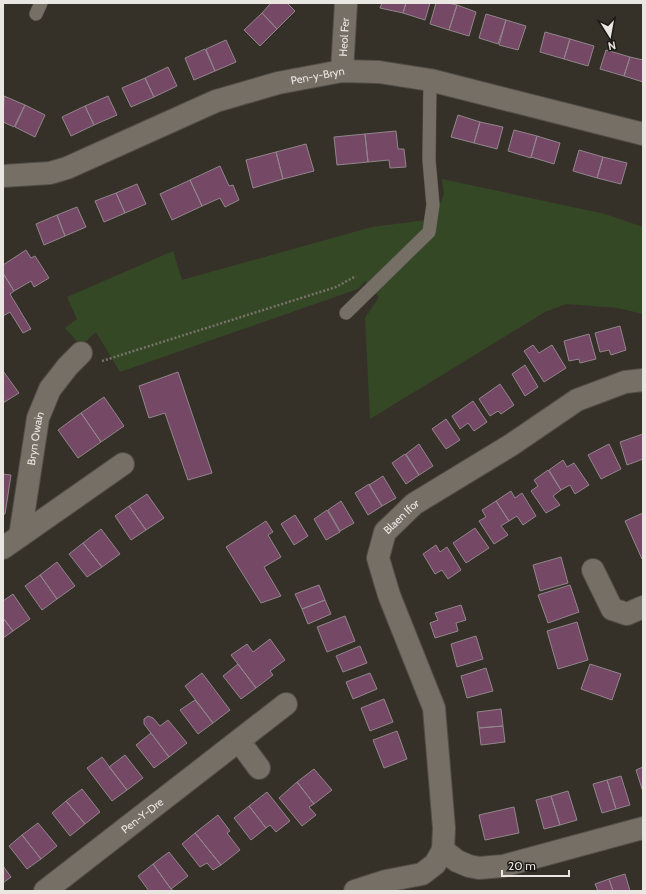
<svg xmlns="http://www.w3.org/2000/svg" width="646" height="894" font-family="Cabin,sans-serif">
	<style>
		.green { fill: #354825 }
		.building { fill: #754865; stroke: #91868c }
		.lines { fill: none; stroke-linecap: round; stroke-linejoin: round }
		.lane-casing { stroke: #524e47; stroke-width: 14 }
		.street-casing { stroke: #524e47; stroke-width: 24 }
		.path { stroke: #77726a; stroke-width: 2.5; stroke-dasharray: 2 2; stroke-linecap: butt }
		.lane { stroke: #756f66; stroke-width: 13 }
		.street { stroke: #756f66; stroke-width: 22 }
		.labels { text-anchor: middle; stroke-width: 3; stroke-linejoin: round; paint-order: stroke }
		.street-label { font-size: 11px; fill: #eae6e1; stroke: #1b1915 }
	</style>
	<rect width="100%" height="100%" fill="#363128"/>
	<path class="green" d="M 442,179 L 605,214 L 643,227 L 643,314 L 618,308 L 566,304 L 545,312 L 370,419 L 365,318 L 379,297 L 365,281 L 358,289 L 120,372 L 96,332 L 81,346 L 65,328 L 77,319 L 67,297 L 173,251 L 182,280 L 372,227 L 434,219 L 444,194 Z"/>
	<path class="building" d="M 271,3 L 287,3 L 295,11 L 277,29 L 262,13 Z
		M 382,3 L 406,3 L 403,13 L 380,8 Z
		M 406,3 L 430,3 L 425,20 L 403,13 Z
		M 436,3 L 448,3 L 457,5 L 449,30 L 430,24 Z
		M 457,5 L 476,12 L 469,36 L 449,30 Z
		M 262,13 L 277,29 L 260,46 L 244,30 Z
		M 486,14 L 506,20 L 498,44 L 479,38 Z
		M 506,20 L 526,26 L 518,50 L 499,45 Z
		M 545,32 L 570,39 L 564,59 L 540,52 Z
		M 570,39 L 594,46 L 588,66 L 564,59 Z
		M 226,40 L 236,62 L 215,71 L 206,49 Z
		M 205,49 L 215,71 L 194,80 L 185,58 Z
		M 606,50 L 630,57 L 624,76 L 600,69 Z
		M 630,57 L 643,60 L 643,82 L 624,76 Z
		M 168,67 L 177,86 L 154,97 L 145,78 Z
		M 145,78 L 154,97 L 131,107 L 122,88 Z
		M 4,96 L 25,105 L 14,127 L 3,122 Z
		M 108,96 L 117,115 L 94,125 L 85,106 Z
		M 25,105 L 45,115 L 35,137 L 15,127 Z
		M 85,106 L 94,125 L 71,136 L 62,117 Z
		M 458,115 L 480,122 L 474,143 L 451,137 Z
		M 480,122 L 503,127 L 497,149 L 474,143 Z
		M 514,130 L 537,136 L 531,158 L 508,151 Z
		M 396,131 L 398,149 L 404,149 L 406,167 L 390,168 L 389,160 L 368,162 L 365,134 Z
		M 365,134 L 368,162 L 337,165 L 334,137 Z
		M 537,136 L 560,143 L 554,164 L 531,157 Z
		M 306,144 L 314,171 L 283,179 L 276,152 Z
		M 579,150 L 603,157 L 597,178 L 573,171 Z
		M 276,152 L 283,179 L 253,188 L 246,160 Z
		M 603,157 L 627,163 L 621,184 L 597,178 Z
		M 220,166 L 229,186 L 233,185 L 239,200 L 225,207 L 220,198 L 202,206 L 190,180 Z
		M 190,180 L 202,206 L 172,220 L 160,194 Z
		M 137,184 L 146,204 L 125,213 L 116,193 Z
		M 116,193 L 125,213 L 104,222 L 95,201 Z
		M 77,207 L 86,227 L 65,236 L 57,215 Z
		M 57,215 L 65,236 L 44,245 L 36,224 Z
		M 26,250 L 31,258 L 35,256 L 49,278 L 34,287 L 31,281 L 14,291 L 3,273 L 3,265 Z
		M 3,273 L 14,291 L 10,294 L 31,329 L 23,333 L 10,312 L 3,316 Z
		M 620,326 L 626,350 L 611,355 L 609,350 L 600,352 L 595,333 Z
		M 589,334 L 596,359 L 580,363 L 579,359 L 569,361 L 564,341 Z
		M 533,345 L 539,353 L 552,345 L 566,368 L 544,382 L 524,351 Z
		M 525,365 L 538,387 L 525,396 L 512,374 Z
		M 3,371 L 19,393 L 3,403 Z
		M 178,372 L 212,473 L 188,480 L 165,413 L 149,418 L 139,386 Z
		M 500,384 L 514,405 L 501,414 L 498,411 L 490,416 L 479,399 Z
		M 104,397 L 124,426 L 101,442 L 81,413 Z
		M 473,401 L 487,422 L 474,431 L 468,423 L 460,429 L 452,416 Z
		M 81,413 L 101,442 L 78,458 L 58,430 Z
		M 446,419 L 460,440 L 446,449 L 432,429 Z
		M 643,434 L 643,459 L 627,465 L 620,442 Z
		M 419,444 L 433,466 L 419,475 L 406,454 Z
		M 609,444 L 621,469 L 601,479 L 588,455 Z
		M 405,454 L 419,475 L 406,484 L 392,463 Z
		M 563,460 L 567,467 L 574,463 L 589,485 L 575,494 L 570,485 L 561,490 L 549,470 Z
		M 548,470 L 561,490 L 553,496 L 560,505 L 546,513 L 531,491 L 538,486 L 534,480 Z
		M 3,474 L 11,475 L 5,514 L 3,514 Z
		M 383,476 L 396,498 L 382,506 L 369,485 Z
		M 369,484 L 382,506 L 368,515 L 355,493 Z
		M 511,491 L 515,498 L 522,493 L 536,516 L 523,525 L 517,516 L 509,521 L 496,501 Z
		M 147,494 L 164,518 L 146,530 L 129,506 Z
		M 341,501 L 354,523 L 340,531 L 328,510 Z
		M 496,501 L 509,521 L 501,526 L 508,535 L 494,544 L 479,521 L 486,517 L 482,510 Z
		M 129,506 L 146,530 L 131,540 L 115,516 Z
		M 327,510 L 340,532 L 326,540 L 314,519 Z
		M 643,513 L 643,558 L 642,559 L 625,521 Z
		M 295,515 L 308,536 L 294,545 L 281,524 Z
		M 266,521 L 273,532 L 268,535 L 281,557 L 264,567 L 281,596 L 261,603 L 226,547 Z
		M 475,528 L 489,548 L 466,563 L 453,543 Z
		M 101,529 L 120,554 L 102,567 L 83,543 Z
		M 83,543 L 102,567 L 87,577 L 69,554 Z
		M 436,545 L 440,552 L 447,547 L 461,570 L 448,579 L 442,570 L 435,574 L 423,554 Z
		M 561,557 L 568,583 L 540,591 L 533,565 Z
		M 57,562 L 75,586 L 57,599 L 40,575 Z
		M 40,575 L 57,599 L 42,610 L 25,586 Z
		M 319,585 L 325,600 L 302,609 L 295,594 Z
		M 570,585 L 579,612 L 548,623 L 538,595 Z
		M 13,594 L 30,619 L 13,631 L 3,618 L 3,601 Z
		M 325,600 L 331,614 L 308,624 L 302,609 Z
		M 461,605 L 466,620 L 456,623 L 458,631 L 435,638 L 430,623 L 438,620 L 435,613 Z
		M 345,616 L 355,641 L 327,652 L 317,627 Z
		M 3,618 L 13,631 L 3,638 Z
		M 577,622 L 588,660 L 558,669 L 547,631 Z
		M 476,636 L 483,659 L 457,667 L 451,644 Z
		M 270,639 L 285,660 L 270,671 L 273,675 L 256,688 L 231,655 L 247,644 L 253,652 Z
		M 360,646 L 367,663 L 343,672 L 336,656 Z
		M 238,664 L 256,688 L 241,699 L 223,676 Z
		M 590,664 L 621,674 L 612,700 L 581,689 Z
		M 486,668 L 493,691 L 467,698 L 461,676 Z
		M 202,673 L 230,710 L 213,723 L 185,686 Z
		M 370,673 L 377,689 L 353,699 L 346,682 Z
		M 384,699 L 393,722 L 370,731 L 361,708 Z
		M 195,700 L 213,723 L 198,734 L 180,710 Z
		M 501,709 L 503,726 L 479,728 L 477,712 Z
		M 148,716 L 153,718 L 160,726 L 168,720 L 187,743 L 169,757 L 144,724 L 144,719 Z
		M 503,726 L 505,742 L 481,745 L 479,728 Z
		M 397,731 L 407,759 L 384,768 L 373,740 Z
		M 151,733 L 169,757 L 154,768 L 136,745 Z
		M 125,755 L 143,778 L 127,790 L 109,767 Z
		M 102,757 L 127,790 L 112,801 L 87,768 Z
		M 643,767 L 643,792 L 636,770 Z
		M 314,769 L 332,790 L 314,804 L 297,782 Z
		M 621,776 L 630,805 L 616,809 L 607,780 Z
		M 607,780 L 616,809 L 602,813 L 593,784 Z
		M 297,782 L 314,804 L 309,807 L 316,815 L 302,826 L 279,798 Z
		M 82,789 L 100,812 L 85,824 L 66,801 Z
		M 568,791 L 577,820 L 560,825 L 551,796 Z
		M 267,792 L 290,821 L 276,832 L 270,825 L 266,828 L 249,806 Z
		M 551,796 L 560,825 L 544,829 L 536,800 Z
		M 66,801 L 85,824 L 70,836 L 52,813 Z
		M 249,806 L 266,828 L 251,840 L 234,818 Z
		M 514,807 L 519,833 L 485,840 L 479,815 Z
		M 218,815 L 230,831 L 227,833 L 240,850 L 221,865 L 195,833 Z
		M 38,823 L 57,846 L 41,859 L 22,835 Z
		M 195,833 L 221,865 L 213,870 L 207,863 L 200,867 L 182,844 Z
		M 22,835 L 41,859 L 27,869 L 9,846 Z
		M 169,852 L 188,876 L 171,889 L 153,864 Z
		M 153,864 L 171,889 L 174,891 L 149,891 L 138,876 Z
		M 3,866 L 11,877 L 3,883 Z
		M 625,874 L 630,891 L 613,891 L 609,879 Z
		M 609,879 L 613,891 L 598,891 L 595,884 Z"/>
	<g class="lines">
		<defs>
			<path id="lane" d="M 36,14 L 41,3
				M 346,313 L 429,232 L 433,205 L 429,160 L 430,80"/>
			<g id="street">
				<path id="s1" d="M 342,71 L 346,3"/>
				<path id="s2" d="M 3,176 L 50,173 L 67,168 L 216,101 L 278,83 L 342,71 L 379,72 L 430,80 L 643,134"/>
				<path id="s3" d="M 20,536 L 38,418 L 50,389 L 68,366 L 81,353"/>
				<path d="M 3,548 L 123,464"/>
				<path d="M 593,570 L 612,609 L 627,614 L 643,607"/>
				<path d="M 239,741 L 259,768"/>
				<path id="s4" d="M 443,850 L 444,828 L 434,708 L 389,595 L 378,558 L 385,532 L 414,504 L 511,445 L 577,400 L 625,382 L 643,380"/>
				<path id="s5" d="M 45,891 L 286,704"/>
				<path d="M 355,891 L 386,881 L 422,874 L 435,864 L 443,850 L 457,861 L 469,866 L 479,868 L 503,866 L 643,828"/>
			</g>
		</defs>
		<use href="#lane" class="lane-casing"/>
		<use href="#street" class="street-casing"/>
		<path class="path" d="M 102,361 L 336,287 L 356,276"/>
		<use href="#lane" class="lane"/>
		<use href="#street" class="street"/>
	</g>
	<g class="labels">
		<g class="street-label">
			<text dy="4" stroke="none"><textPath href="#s1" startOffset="34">Heol Fer</textPath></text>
			<text dy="4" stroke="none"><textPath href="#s2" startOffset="333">Pen-y-Bryn</textPath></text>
			<text dy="4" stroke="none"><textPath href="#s3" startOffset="99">Bryn Owain</textPath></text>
			<text dy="4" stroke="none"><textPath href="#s4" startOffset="352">Blaen Ifor</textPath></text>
			<text dy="4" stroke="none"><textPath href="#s5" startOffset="123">Pen-Y-Dre</textPath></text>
		</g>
	</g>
	<rect width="646" height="894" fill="none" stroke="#eae6e1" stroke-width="8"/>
	<g transform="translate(610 36) rotate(169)" stroke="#1b1915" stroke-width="3" paint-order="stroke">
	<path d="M0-3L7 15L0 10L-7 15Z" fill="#eae6e1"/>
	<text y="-6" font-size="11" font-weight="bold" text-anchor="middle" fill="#eae6e1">N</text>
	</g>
	<path d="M502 870v6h67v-6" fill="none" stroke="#eae6e1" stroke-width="2"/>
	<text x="508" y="870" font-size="12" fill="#eae6e1" stroke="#1b1915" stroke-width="3" paint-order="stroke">20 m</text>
</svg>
